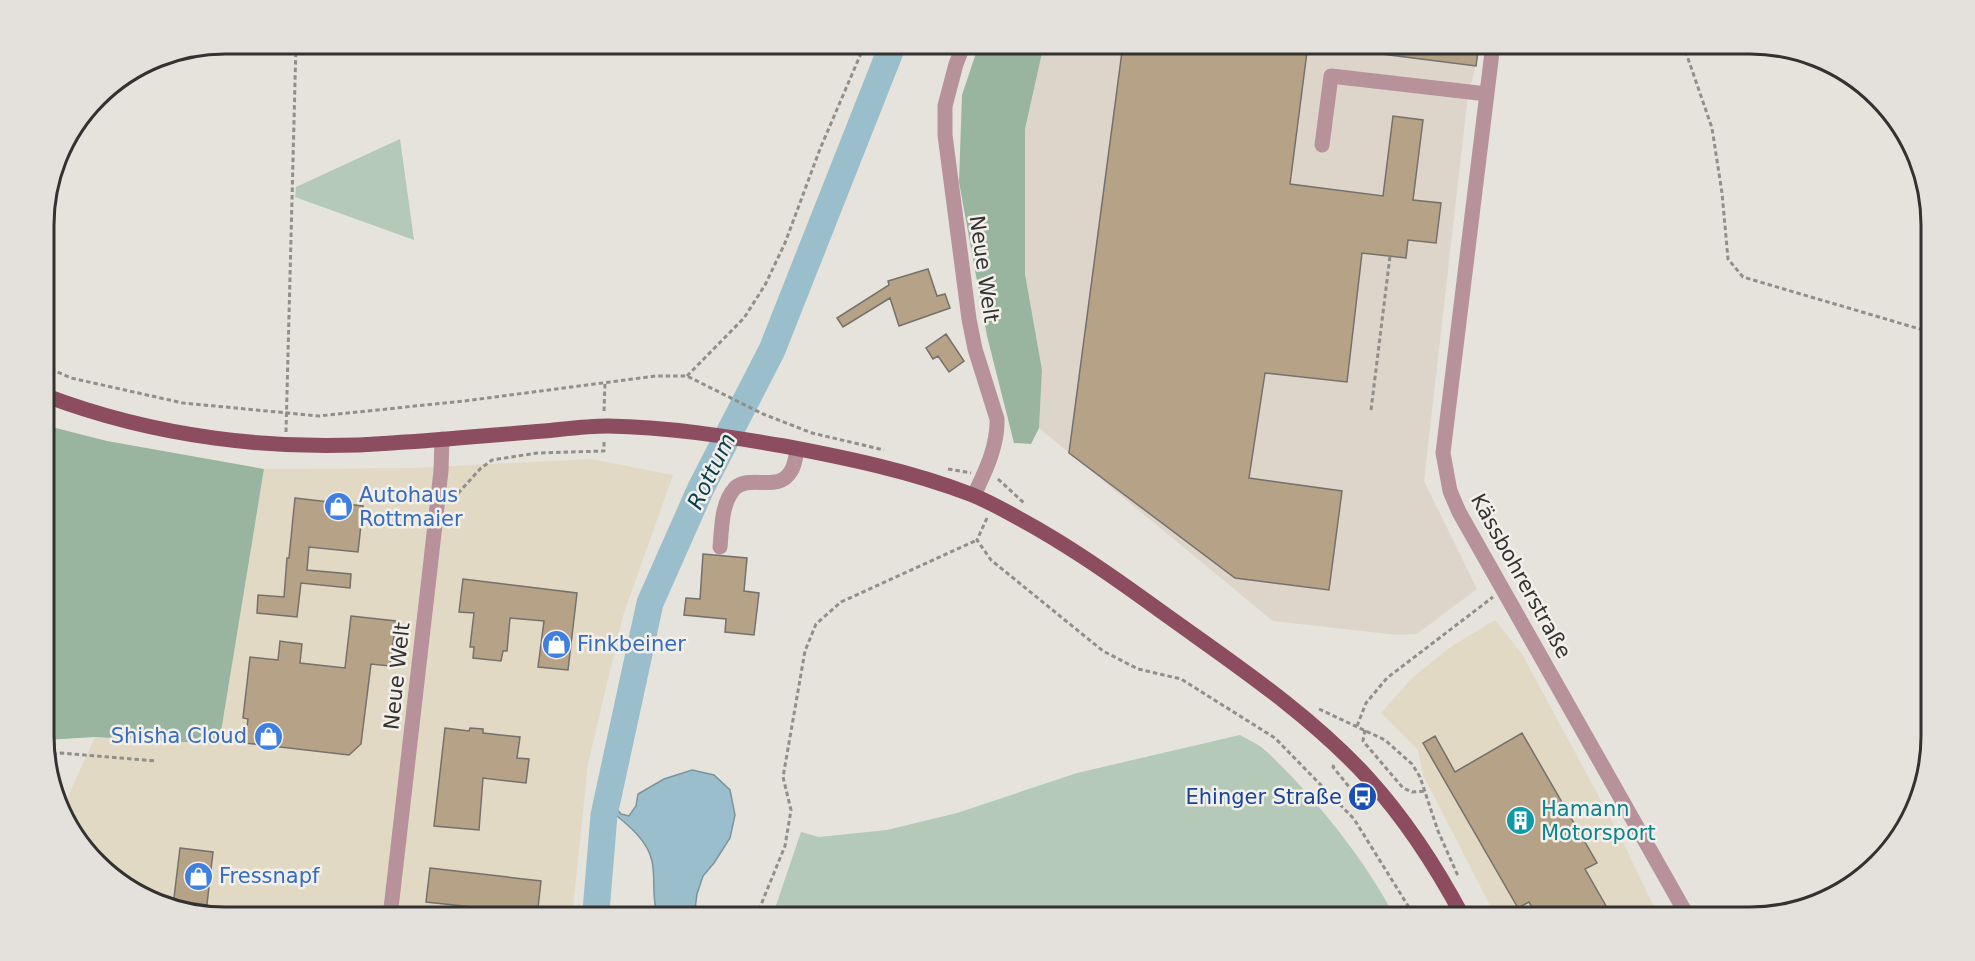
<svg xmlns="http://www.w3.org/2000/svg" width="1975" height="961" font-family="'DejaVu Sans',sans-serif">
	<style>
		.commercial { fill: #e2d9c4 }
		.built { fill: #ddd5c9 }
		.green { fill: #b4c9b8 }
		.forest { fill: #99b59f }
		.water { fill: #9abecc; stroke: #7b949d; stroke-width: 1.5 }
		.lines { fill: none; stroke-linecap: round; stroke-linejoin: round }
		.river { stroke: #9abecc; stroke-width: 27 }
		.building { fill: #b6a287; stroke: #74716c; stroke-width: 1.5 }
		.path { stroke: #928f8b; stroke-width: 3; stroke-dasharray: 4.5 3; stroke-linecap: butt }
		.minor { stroke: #b7929b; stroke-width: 15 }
		.major { stroke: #8c4d60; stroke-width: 15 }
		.labels { text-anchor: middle; stroke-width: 5; stroke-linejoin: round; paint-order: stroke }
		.street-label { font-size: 21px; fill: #333230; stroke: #f3f0eb }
		.shop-label { font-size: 21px; fill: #366cbe; stroke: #f3f0eb; text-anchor: start }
		.transit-label { font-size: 21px; fill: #164399; stroke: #f3f0eb; text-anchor: end }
		.culture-label { font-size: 21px; fill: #0d838f; stroke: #f3f0eb; text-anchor: start }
		.water-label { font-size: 22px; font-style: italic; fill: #073e4e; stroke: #f3f0eb }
		.rim { fill: none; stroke: #333230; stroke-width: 3 }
	</style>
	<rect width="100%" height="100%" fill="#e6e3dd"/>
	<path class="commercial" d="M 591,459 L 673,475 L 623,616 L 588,764 L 572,917 L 225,917 L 145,899 L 81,846 L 64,805 L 95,737 L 219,743 L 264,469 L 414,468 Z
		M 1495,620 L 1522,654 L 1617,830 L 1659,917 L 1496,917 L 1423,775 L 1418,750 L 1381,713 L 1413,677 L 1452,646 Z"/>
	<path class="built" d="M 1044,44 L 1479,44 L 1475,69 L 1468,95 L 1424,481 L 1477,589 L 1417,634 L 1397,635 L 1273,621 L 1039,428 L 1042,370 L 1025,274 L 1025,129 Z"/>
	<path class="green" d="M 400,139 L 414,240 L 295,197 L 296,187 Z
		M 1240,735 C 1249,740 1260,745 1267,752 C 1314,796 1366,861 1395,917 L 772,917 L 801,832 L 819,837 L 887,830 L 957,813 L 1077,773 Z"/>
	<path class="forest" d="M 979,44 L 1044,44 L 1025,129 L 1025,274 L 1042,370 L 1039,428 L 1031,444 L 1014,443 L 987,336 L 959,182 L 962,95 Z
		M 44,425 L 107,441 L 264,469 L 219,744 L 95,737 L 45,740 Z"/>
	<path class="water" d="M 692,770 L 714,775 L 730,790 L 735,815 L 730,838 L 714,863 L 703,876 L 697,894 L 694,917 L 658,917 C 651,899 656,880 652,861 C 647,838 623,821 606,807 L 608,798 L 621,814 L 629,816 L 636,806 L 638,794 L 664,779 Z"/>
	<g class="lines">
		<path class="river" d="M 598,917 L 596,911 L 604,815 L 650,603 L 701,488 L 772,350 L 893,44"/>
	</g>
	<path class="building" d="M 1123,44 L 1308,44 L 1290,184 L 1383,196 L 1393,116 L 1423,120 L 1413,200 L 1441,203 L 1436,243 L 1408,240 L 1406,258 L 1362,253 L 1347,382 L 1265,373 L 1249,478 L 1342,491 L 1329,590 L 1235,578 L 1069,453 Z
		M 1358,44 L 1479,44 L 1476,66 L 1358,51 Z
		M 928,269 L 937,296 L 945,294 L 950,308 L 899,326 L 890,298 L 843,327 L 837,318 L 889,285 L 888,281 Z
		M 946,334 L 964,361 L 949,372 L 938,356 L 933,359 L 926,348 Z
		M 295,498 L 363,506 L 358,552 L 309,547 L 307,570 L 351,574 L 350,588 L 301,583 L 297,617 L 257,613 L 258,595 L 284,597 L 287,558 L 289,558 Z
		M 703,554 L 747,558 L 744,591 L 759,593 L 754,635 L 725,632 L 726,619 L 684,615 L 686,598 L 700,599 Z
		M 463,579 L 577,593 L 568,670 L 538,667 L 544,621 L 510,618 L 507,651 L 503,651 L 501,661 L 473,658 L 474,647 L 470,647 L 474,613 L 459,612 Z
		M 351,616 L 396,621 L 390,666 L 371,664 L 361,744 L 349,755 L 245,743 L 248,719 L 243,718 L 250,657 L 278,660 L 280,641 L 286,642 L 302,644 L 300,663 L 345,668 Z
		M 445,728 L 469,731 L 470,728 L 483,729 L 483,733 L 520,737 L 517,758 L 529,759 L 526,783 L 483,778 L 479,830 L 434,826 Z
		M 1522,733 L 1597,863 L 1585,869 L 1610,913 L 1603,917 L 1538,917 L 1529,902 L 1518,908 L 1423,743 L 1435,736 L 1455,772 Z
		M 180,848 L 213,852 L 206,913 L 173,906 Z
		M 430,868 L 541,881 L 537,917 L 490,917 L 491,909 L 426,902 Z"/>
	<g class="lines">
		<path class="path" d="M 1683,44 L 1712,128 L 1722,193 L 1728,259 L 1743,277 L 1930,332
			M 44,366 L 71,378 L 183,403 L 319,416 L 464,401 L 656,376 L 687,376 L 763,414 L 812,433 L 884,450
			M 687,376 L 744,318 L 765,285 L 785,243 L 820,149 L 865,44
			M 1371,410 L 1390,256
			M 604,411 L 605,383
			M 286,432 L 296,44
			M 948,469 L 971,473
			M 998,479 L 1024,503
			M 453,499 L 480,469 L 492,460 L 537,453 L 604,451 L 604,439
			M 987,518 L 977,540 L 991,560 L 1103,651 L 1138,669 L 1181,679 L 1275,738 L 1354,819 L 1415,917
			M 1319,709 L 1385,740 L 1412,764 L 1420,777 L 1438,831 L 1458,876
			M 1357,726 L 1366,703 L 1387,678 L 1493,597
			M 1365,730 L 1363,741 L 1403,788 L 1412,792 L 1426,791
			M 45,756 L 61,753 L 156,761
			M 1334,765 L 1333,767 L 1363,804
			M 756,917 L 785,846 L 791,810 L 783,777 L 805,651 L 816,624 L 841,602 L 977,540"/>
		<path class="minor" d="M 964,44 L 956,64 L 945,106 L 945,135 L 969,319 L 975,349 L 997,419 C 998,446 985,472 974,495
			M 1493,44 L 1443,453 L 1450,491 L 1459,512 L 1688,917
			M 1322,145 L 1331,76 L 1487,94
			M 720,547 C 722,528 721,503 735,488 C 750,474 779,493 791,471 C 795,465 796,456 797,449
			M 390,917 L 431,560 L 441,471 L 442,439"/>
		<path class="major" d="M 44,395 C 154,437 274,452 392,443 C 443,440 493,435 544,431 C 565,429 587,426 608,426 C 667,427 726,436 784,446 C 847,458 910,471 970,494 C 988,501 1004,510 1020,519 C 1068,545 1112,576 1155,607 C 1228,660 1307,711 1368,778 C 1406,820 1437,868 1463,917"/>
	</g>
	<defs>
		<symbol id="shop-disc" viewBox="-11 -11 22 22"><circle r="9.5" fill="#3f7fe0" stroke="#f3f0eb"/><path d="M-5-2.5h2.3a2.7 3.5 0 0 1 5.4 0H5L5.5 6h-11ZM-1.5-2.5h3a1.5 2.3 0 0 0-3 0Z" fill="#fff"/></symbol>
		<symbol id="bus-disc" viewBox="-11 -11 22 22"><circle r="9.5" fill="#1a4fb4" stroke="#f3f0eb"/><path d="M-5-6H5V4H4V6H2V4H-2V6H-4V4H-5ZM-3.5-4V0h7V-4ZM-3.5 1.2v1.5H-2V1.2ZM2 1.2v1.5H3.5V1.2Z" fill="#fff"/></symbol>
		<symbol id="building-disc" viewBox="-11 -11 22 22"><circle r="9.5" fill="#0f9aa8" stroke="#f3f0eb"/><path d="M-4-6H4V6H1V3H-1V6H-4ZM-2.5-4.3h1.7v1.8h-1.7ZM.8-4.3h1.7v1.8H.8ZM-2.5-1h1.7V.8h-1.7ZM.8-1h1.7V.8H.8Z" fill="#fff"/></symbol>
	</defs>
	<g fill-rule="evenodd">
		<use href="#shop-disc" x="322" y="490" width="33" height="33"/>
		<use href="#shop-disc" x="540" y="628" width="33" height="33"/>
		<use href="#shop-disc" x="252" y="720" width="33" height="33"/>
		<use href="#bus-disc" x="1346" y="780" width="33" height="33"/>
		<use href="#building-disc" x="1504" y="804" width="33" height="33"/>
		<use href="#shop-disc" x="182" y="860" width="33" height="33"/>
	</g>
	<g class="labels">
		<g class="street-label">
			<text transform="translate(984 269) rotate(82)" y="7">Neue Welt</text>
			<text transform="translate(1521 576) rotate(61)" y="7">Kässbohrerstraße</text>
			<text transform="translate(397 676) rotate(-84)" y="7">Neue Welt</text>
		</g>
		<g class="shop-label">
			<text x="359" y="502">Autohaus<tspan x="359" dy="24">Rottmaier</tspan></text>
			<text x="577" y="651">Finkbeiner</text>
			<text x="247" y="743" text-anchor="end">Shisha Cloud</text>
			<text x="219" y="883">Fressnapf</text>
		</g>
		<g class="transit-label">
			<text x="1342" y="804">Ehinger Straße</text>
		</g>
		<g class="culture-label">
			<text x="1541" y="816">Hamann<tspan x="1541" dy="24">Motorsport</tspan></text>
		</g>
		<g class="water-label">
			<text transform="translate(711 471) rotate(-64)" y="8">Rottum</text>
		</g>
	</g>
	<path d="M0 0H1975V961H0ZM225 54H1750A171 171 0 0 1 1921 225V736A171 171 0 0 1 1750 907H225A171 171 0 0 1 54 736V225A171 171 0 0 1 225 54Z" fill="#e4e1dc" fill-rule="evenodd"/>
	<path class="rim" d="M225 54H1750A171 171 0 0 1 1921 225V736A171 171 0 0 1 1750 907H225A171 171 0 0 1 54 736V225A171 171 0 0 1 225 54Z"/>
</svg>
